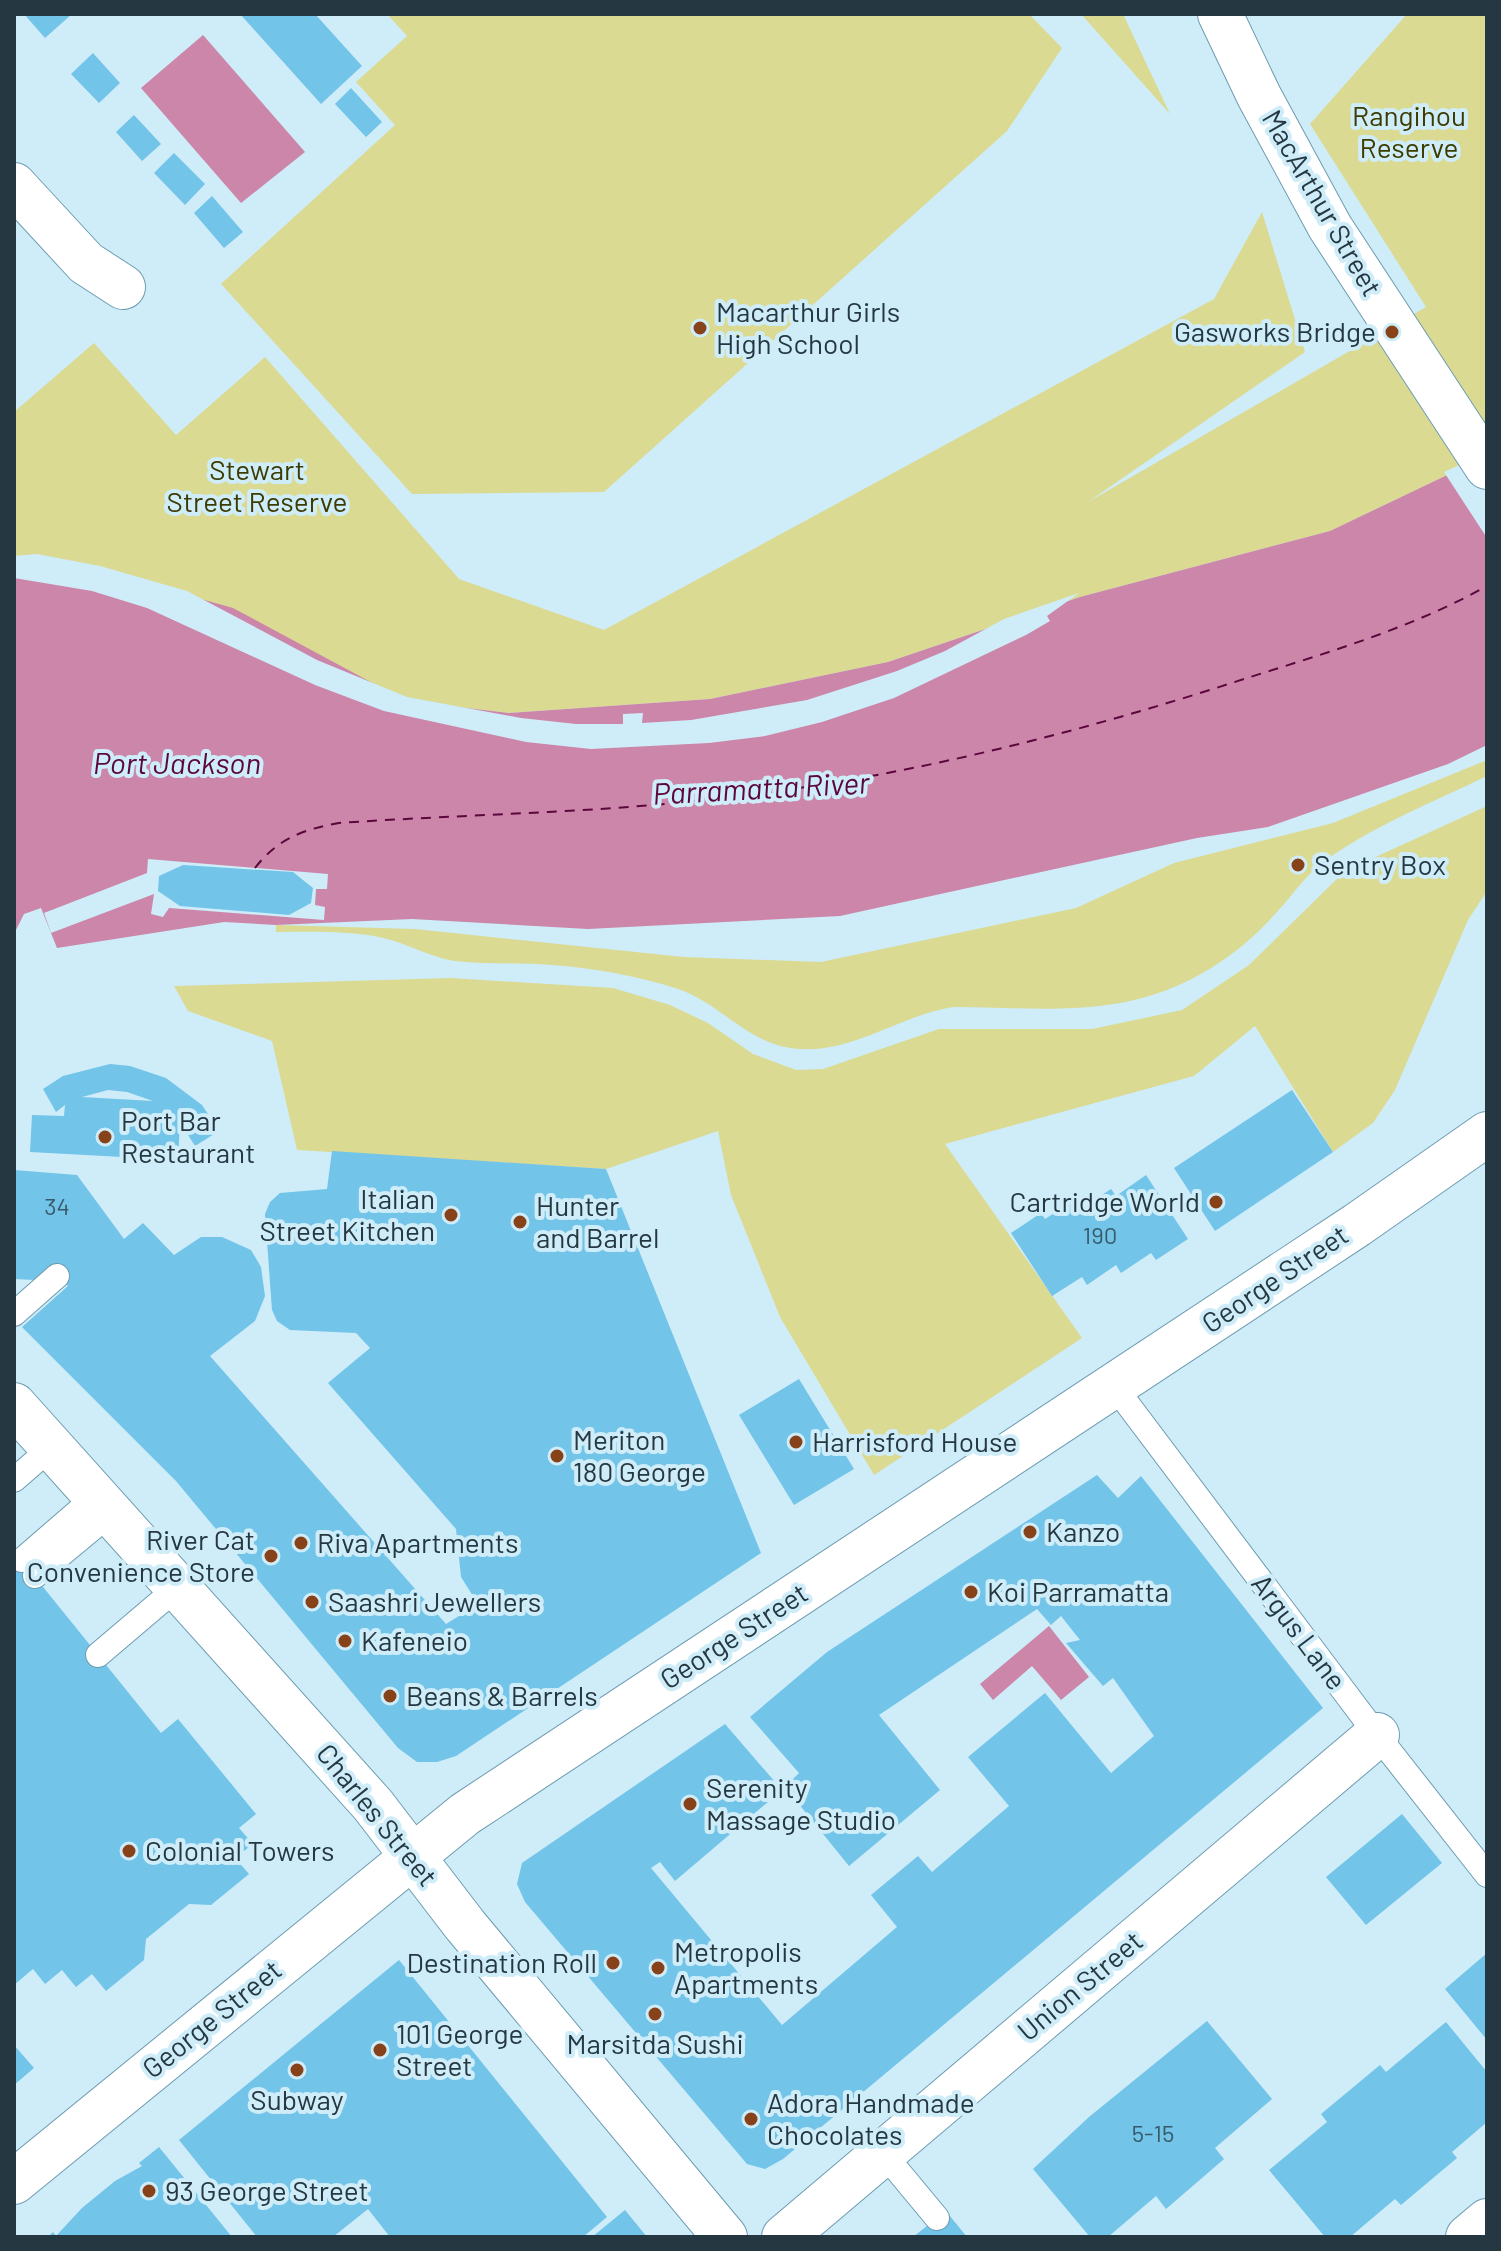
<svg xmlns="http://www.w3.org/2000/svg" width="1501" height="2251" font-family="Barlow,sans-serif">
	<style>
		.green { fill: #dbda93 }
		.water { fill: #cb86a9 }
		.pier { fill: #cfecf9 }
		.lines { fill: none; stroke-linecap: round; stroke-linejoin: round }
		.ferry { stroke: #5b073d; stroke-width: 2; stroke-dasharray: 10 8; stroke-linecap: butt }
		.building { fill: #72c4e8; fill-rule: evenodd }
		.service-casing { stroke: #6d9cb0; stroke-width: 26 }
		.minor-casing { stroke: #6d9cb0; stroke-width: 46 }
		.tertiary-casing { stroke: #6d9cb0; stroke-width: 46 }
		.secondary-casing { stroke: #6d9cb0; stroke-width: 46 }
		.service { stroke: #fff; stroke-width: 24 }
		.minor { stroke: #fff; stroke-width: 44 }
		.tertiary { stroke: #fff; stroke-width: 44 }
		.secondary { stroke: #fff; stroke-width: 44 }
		.poi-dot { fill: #874219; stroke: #cfecf9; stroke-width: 3 }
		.labels { text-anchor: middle; stroke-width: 8; stroke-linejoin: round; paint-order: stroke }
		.number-label { font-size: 24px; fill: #385b6b }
		.park-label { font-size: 28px; fill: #3d3b00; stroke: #cfecf9 }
		.street-label { font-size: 28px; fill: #253841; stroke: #cfecf9 }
		.poi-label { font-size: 28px; fill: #253841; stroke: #cfecf9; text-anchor: start }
		.water-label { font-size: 30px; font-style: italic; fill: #5b073d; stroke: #cfecf9 }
	</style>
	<rect width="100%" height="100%" fill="#cfecf9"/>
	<path class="green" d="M 387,14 L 1029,14 L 1062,48 L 1007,131 L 604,492 L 412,494 L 221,284 L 395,125 L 356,82 L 407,36 Z
		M 1081,14 L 1123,14 L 1170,114 Z
		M 1407,14 L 1487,14 L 1487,456 L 1330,531 L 1080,597 L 888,662 L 710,699 L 509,713 L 406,701 L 14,560 L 14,412 L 94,343 L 176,435 L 265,357 L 459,579 L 604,630 L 1214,299 L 1262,212 L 1305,352 L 1088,502 L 1426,307 L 1310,124 Z
		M 1487,760 L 1487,776 C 1433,802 1375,825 1326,860 C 1307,873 1292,896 1276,913 C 1239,955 1190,987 1134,1000 C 1076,1014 1012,1007 953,1007 C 897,1016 848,1057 790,1048 C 747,1042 718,1002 678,989 C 638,976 594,968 552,965 C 520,962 487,965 455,961 C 433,958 412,946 391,940 C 355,930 314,932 276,932 L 276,925 L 415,929 L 684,957 L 821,962 L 1076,908 L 1174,863 L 1333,823 Z
		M 1487,806 L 1487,891 L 1468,920 L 1395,1090 L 1373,1123 L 1333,1152 L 1255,1026 L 1194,1076 L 945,1144 L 1082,1338 L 874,1475 L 780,1317 L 731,1195 L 718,1131 L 606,1169 L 297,1150 L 272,1041 L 188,1011 L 174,986 L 451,978 L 613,988 L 670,1005 L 708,1023 L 753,1054 L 796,1070 L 823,1069 L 939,1029 L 1092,1029 L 1182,1010 L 1249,965 L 1345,871 Z"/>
	<path class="water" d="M 203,35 L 305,152 L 241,203 L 141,88 Z
		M 1487,456 L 1487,745 L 1448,764 L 1268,827 L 1197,838 L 840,916 L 588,929 L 412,919 L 276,925 L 224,922 L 57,948 L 41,908 L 24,914 L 14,934 L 14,560 L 98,570 L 233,608 L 406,701 L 509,713 L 710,699 L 888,662 L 1080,597 L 1330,531 Z
		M 1049,1626 L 1089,1677 L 1061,1700 L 1032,1666 L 993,1700 L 980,1684 Z"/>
	<path class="pier" d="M 1487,452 L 1487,538 L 1444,472 Z
		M 37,554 L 100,566 L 187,591 L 317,660 L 407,697 L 521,718 L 576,724 L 623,724 L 623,714 L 643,713 L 642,723 L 691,720 L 807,700 L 897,671 L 945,651 L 1004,619 L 1079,593 L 1047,616 L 1050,621 L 1026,635 L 894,698 L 822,722 L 765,736 L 709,743 L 591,749 L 526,742 L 384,711 L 315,685 L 147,608 L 92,591 L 14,578 L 14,556 Z
		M 148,859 L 328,874 L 327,889 L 316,889 L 315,905 L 325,907 L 324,920 L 169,908 L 163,917 L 151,914 L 154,894 L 51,933 L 44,913 L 147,873 Z"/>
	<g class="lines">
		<path class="ferry" d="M 255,868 C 277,839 304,829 339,823 C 469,814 602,813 732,797 C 906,777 1078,733 1244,679 C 1326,653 1412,628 1487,586"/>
	</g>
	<path class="building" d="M 24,14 L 72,14 L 45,38 Z
		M 240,14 L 315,14 L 362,66 L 321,104 Z
		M 93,53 L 120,83 L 99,103 L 71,74 Z
		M 351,88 L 382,122 L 366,137 L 335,104 Z
		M 134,115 L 161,144 L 142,161 L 116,132 Z
		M 174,153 L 205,184 L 185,205 L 154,173 Z
		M 212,196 L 243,232 L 224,248 L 194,213 Z
		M 183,865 L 293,872 L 313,888 L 311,903 L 289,915 L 180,906 L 158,891 L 159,876 Z
		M 110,1064 L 130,1066 L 166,1078 L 202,1105 L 219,1131 L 195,1146 L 180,1122 L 178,1160 L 30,1152 L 32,1115 L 64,1116 L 65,1105 L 56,1112 L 43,1089 L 63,1076 ZM 108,1090 L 127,1092 L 153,1101 L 82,1097 Z
		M 1292,1090 L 1333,1152 L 1215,1231 L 1174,1168 Z
		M 332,1151 L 606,1169 L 761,1553 L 456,1756 L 437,1762 L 417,1762 L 398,1748 L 176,1481 L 22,1327 L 68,1286 L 50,1268 L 35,1280 L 14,1279 L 14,1170 L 77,1175 L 124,1239 L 143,1223 L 174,1255 L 201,1237 L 222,1237 L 251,1250 L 261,1267 L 265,1296 L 255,1321 L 210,1356 L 446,1624 L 478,1604 L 461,1577 L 456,1529 L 328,1383 L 370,1348 L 356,1333 L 290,1330 L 277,1321 L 272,1310 L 265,1214 L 270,1202 L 280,1193 L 327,1189 Z
		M 1146,1175 L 1188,1239 L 1156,1260 L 1151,1253 L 1121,1273 L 1116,1265 L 1087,1285 L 1082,1277 L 1052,1296 L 1011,1233 L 1041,1213 L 1045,1219 L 1076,1199 L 1082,1208 L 1111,1189 L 1116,1196 Z
		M 799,1379 L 854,1469 L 794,1505 L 739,1415 Z
		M 1097,1475 L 1118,1498 L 1141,1476 L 1323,1708 L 783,2159 L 765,2169 L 747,2164 L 525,1902 L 517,1884 L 522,1863 L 725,1724 L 782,1790 L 675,1881 L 660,1862 L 651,1868 L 782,2025 L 897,1927 L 871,1895 L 918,1856 L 932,1872 L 1009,1806 L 968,1757 L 1045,1693 L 1111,1773 L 1154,1736 L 1113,1678 L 1103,1686 L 1066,1643 L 1080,1640 L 1061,1616 L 1051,1625 L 1037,1609 L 879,1715 L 940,1790 L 849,1866 L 785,1787 L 799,1773 L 750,1717 L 827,1652 Z
		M 14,1551 L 161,1733 L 178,1719 L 256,1814 L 239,1828 L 253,1844 L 235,1858 L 249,1874 L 211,1905 L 189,1904 L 146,1939 L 144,1960 L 106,1991 L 92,1974 L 76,1987 L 62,1970 L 45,1984 L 33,1969 L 14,1985 Z
		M 1402,1814 L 1442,1863 L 1366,1925 L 1326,1877 Z
		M 1487,1953 L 1487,2040 L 1445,1989 Z
		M 399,1960 L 607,2217 L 583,2237 L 390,2237 L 368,2209 L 333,2237 L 257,2237 L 179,2140 Z
		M 1207,2021 L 1272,2099 L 1215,2148 L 1224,2159 L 1166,2209 L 1156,2196 L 1108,2237 L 1090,2237 L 1033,2169 L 1089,2117 Z
		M 1446,2022 L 1487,2072 L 1487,2122 L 1452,2152 L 1457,2158 L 1401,2205 L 1395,2199 L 1350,2237 L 1325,2237 L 1269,2170 L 1327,2122 L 1321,2114 L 1380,2065 L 1386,2072 Z
		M 14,2045 L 34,2068 L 14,2085 Z
		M 159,2147 L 232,2237 L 48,2237 L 53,2232 L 56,2236 L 82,2208 L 115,2181 L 142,2166 L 139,2163 Z
		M 625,2210 L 647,2237 L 592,2237 Z
		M 945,2210 L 967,2237 L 913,2237 L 937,2218 Z"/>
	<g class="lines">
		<defs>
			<path id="service" d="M 14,1314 L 57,1276
				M 1114,1386 L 1377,1735 L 1487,1875
				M 14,1480 L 52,1447
				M 22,1560 L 96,1496
				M 35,1576 L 111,1513
				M 98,1655 L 178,1587
				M 883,2153 L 937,2218"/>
			<path id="minor" d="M 14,185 L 86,263 L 123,287
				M 14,1405 L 373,1805 L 465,1925 L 725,2237
				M 784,2237 L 1377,1735
				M 1468,2237 L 1487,2221"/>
			<path id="tertiary" d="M 14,2182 L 465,1814 L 1357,1225 L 1487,1134"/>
			<path id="secondary" d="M 1220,14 L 1259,96 L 1330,227 L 1487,467"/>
		</defs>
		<use href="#service" class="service-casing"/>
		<use href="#minor" class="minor-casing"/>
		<use href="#tertiary" class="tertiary-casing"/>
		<use href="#secondary" class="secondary-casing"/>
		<use href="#service" class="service"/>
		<use href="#minor" class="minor"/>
		<use href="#tertiary" class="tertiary"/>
		<use href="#secondary" class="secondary"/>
	</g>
	<g class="poi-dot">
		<circle cx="700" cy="328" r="8"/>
		<circle cx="1392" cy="332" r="8"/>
		<circle cx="1298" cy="865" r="8"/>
		<circle cx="105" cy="1137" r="8"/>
		<circle cx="1216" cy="1202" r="8"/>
		<circle cx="451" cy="1215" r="8"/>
		<circle cx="520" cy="1222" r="8"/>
		<circle cx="796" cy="1442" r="8"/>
		<circle cx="557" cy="1456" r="8"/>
		<circle cx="1030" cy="1532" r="8"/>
		<circle cx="301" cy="1543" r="8"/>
		<circle cx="271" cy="1556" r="8"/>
		<circle cx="971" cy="1592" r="8"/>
		<circle cx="312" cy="1602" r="8"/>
		<circle cx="345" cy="1641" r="8"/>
		<circle cx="390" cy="1696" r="8"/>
		<circle cx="690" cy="1804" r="8"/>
		<circle cx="129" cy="1851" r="8"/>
		<circle cx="613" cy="1963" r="8"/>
		<circle cx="658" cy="1968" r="8"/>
		<circle cx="655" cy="2014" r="8"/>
		<circle cx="380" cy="2050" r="8"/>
		<circle cx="297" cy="2070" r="8"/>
		<circle cx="751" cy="2119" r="8"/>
		<circle cx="149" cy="2191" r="8"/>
	</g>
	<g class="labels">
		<g class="number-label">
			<text x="57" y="1215">34</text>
			<text x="1100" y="1244">190</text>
			<text x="1153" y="2142">5-15</text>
		</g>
		<g class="park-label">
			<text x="1409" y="126">Rangihou<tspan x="1409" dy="32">Reserve</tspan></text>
			<text x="257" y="480">Stewart<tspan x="257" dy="32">Street Reserve</tspan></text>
		</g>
		<g class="street-label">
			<text transform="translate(1322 203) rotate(60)" y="10">MacArthur Street</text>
			<text transform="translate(1275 1279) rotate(-34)" y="10">George Street</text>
			<text transform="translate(1299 1632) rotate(53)" y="10">Argus Lane</text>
			<text transform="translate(734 1636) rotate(-33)" y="10">George Street</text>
			<text transform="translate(377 1815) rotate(51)" y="10">Charles Street</text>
			<text transform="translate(1080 1986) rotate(-40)" y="10">Union Street</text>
			<text transform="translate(212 2019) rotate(-39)" y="10">George Street</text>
		</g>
		<g class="poi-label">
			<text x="716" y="322">Macarthur Girls<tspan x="716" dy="32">High School</tspan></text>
			<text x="1376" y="342" text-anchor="end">Gasworks Bridge</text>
			<text x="1314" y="875">Sentry Box</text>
			<text x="121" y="1131">Port Bar<tspan x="121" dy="32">Restaurant</tspan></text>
			<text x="435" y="1209" text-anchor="end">Italian<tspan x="435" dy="32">Street Kitchen</tspan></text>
			<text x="1200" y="1212" text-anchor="end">Cartridge World</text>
			<text x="536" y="1216">Hunter<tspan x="536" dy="32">and Barrel</tspan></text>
			<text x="573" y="1450">Meriton<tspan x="573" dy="32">180 George</tspan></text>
			<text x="812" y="1452">Harrisford House</text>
			<text x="1046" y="1542">Kanzo</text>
			<text x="255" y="1550" text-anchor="end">River Cat<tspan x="255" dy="32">Convenience Store</tspan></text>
			<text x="317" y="1553">Riva Apartments</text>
			<text x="987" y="1602">Koi Parramatta</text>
			<text x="328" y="1612">Saashri Jewellers</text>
			<text x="361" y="1651">Kafeneio</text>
			<text x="406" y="1706">Beans &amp; Barrels</text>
			<text x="706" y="1798">Serenity<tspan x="706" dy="32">Massage Studio</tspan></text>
			<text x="145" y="1861">Colonial Towers</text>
			<text x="674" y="1962">Metropolis<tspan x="674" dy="32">Apartments</tspan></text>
			<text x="597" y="1973" text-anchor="end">Destination Roll</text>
			<text x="396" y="2044">101 George<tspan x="396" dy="32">Street</tspan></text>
			<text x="655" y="2054" text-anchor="middle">Marsitda Sushi</text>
			<text x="297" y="2110" text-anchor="middle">Subway</text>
			<text x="767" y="2113">Adora Handmade<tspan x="767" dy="32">Chocolates</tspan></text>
			<text x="165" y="2201">93 George Street</text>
		</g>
		<g class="water-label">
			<text x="177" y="774">Port Jackson</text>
			<text transform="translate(761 789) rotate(-3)" y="10">Parramatta River</text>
		</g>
	</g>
	<rect width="1501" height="2251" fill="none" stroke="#253841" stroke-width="32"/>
</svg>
